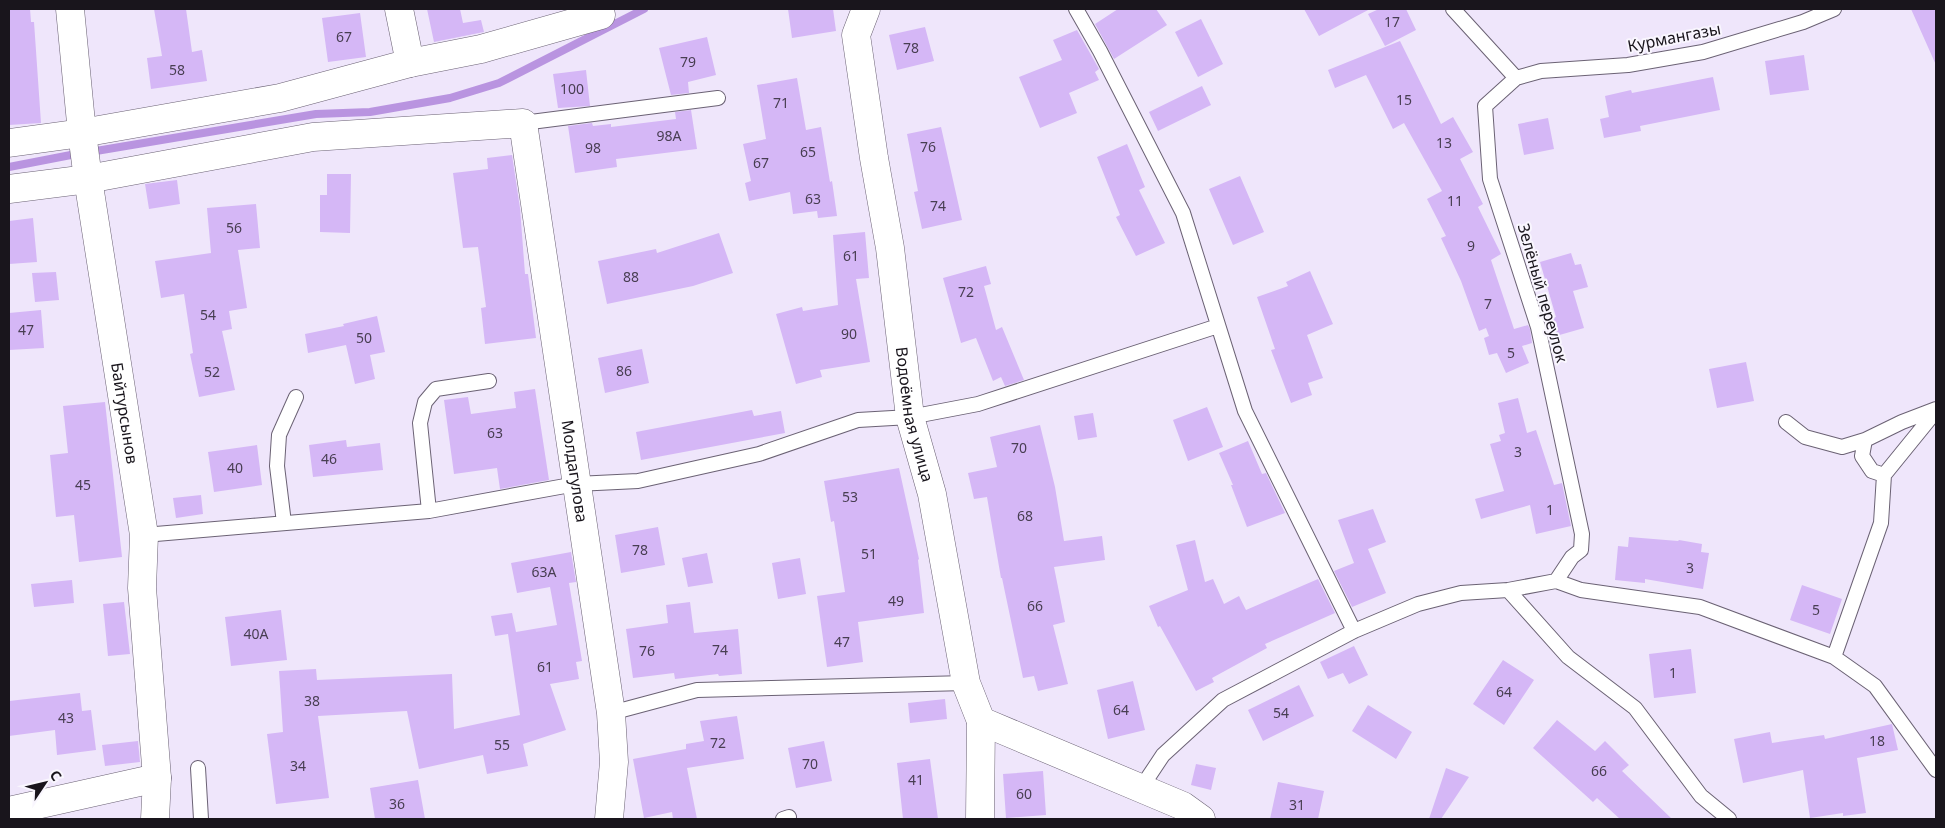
<svg xmlns="http://www.w3.org/2000/svg" width="1945" height="828" font-family="'Noto Sans',sans-serif">
	<style>
		.lines { fill: none; stroke-linecap: round; stroke-linejoin: round }
		.stream { stroke: #b994e0; stroke-width: 8 }
		.building { fill: #d5b7f6 }
		.service-casing { stroke: #6b6274; stroke-width: 16 }
		.minor-casing { stroke: #6b6274; stroke-width: 29 }
		.tertiary-casing { stroke: #6b6274; stroke-width: 29 }
		.service { stroke: #fff; stroke-width: 14 }
		.minor { stroke: #fff; stroke-width: 28 }
		.tertiary { stroke: #fff; stroke-width: 28 }
		.labels { text-anchor: middle; stroke-width: 4; stroke-linejoin: round; paint-order: stroke }
		.number-label { font-size: 14px; fill: #483e52 }
		.street-label { font-size: 16px; fill: #19151c; stroke: #f9f6fe }
	</style>
	<rect width="100%" height="100%" fill="#efe6fb"/>
	<g class="lines">
		<path class="stream" d="M 96,151 L 316,114 L 370,112 L 450,98 L 499,83 L 644,9
			M 9,167 L 76,154"/>
	</g>
	<path class="building" d="M 9,9 L 30,9 L 31,22 L 34,22 L 41,123 L 9,125 Z
		M 154,9 L 186,9 L 192,52 L 202,50 L 207,81 L 151,89 L 147,58 L 162,56 Z
		M 427,9 L 460,9 L 463,23 L 481,20 L 484,32 L 434,42 Z
		M 788,9 L 833,9 L 836,31 L 792,38 Z
		M 1118,9 L 1156,9 L 1167,25 L 1114,59 L 1095,24 Z
		M 1304,9 L 1370,9 L 1319,36 Z
		M 1379,9 L 1406,9 L 1416,30 L 1385,46 L 1368,14 Z
		M 1911,9 L 1936,9 L 1936,65 Z
		M 360,13 L 366,57 L 328,62 L 322,18 Z
		M 1201,19 L 1223,64 L 1198,77 L 1175,32 Z
		M 925,27 L 934,61 L 897,70 L 889,35 Z
		M 1077,30 L 1099,69 L 1095,72 L 1099,80 L 1069,93 L 1077,113 L 1040,128 L 1019,77 L 1062,60 L 1053,40 Z
		M 707,37 L 716,75 L 688,82 L 689,93 L 671,95 L 659,48 Z
		M 1400,41 L 1441,124 L 1453,117 L 1473,152 L 1460,159 L 1483,204 L 1478,207 L 1501,254 L 1491,260 L 1514,329 L 1528,325 L 1530,329 L 1532,343 L 1522,346 L 1529,363 L 1506,373 L 1497,353 L 1489,355 L 1484,338 L 1489,336 L 1486,328 L 1479,331 L 1461,281 L 1441,238 L 1446,236 L 1427,199 L 1442,191 L 1404,123 L 1393,129 L 1366,75 L 1335,88 L 1328,70 Z
		M 1804,55 L 1809,90 L 1770,95 L 1765,61 Z
		M 586,70 L 590,106 L 558,108 L 553,74 Z
		M 1713,77 L 1720,110 L 1640,126 L 1641,131 L 1604,138 L 1600,119 L 1609,117 L 1605,96 L 1631,90 L 1632,93 Z
		M 797,78 L 806,130 L 821,127 L 830,182 L 832,181 L 837,216 L 818,218 L 817,211 L 793,214 L 790,192 L 749,201 L 745,183 L 751,181 L 743,144 L 766,139 L 757,85 Z
		M 1202,86 L 1211,105 L 1158,131 L 1149,112 Z
		M 691,110 L 697,149 L 616,159 L 617,167 L 575,173 L 568,126 L 592,123 L 593,126 L 611,124 L 611,127 L 676,119 L 675,112 Z
		M 1548,118 L 1554,149 L 1524,155 L 1518,124 Z
		M 941,127 L 962,220 L 922,229 L 914,192 L 918,191 L 907,134 Z
		M 1127,144 L 1145,187 L 1139,190 L 1165,243 L 1136,256 L 1116,217 L 1120,215 L 1097,157 Z
		M 512,155 L 520,208 L 525,274 L 528,274 L 536,338 L 485,344 L 481,308 L 486,307 L 478,247 L 463,248 L 453,173 L 488,169 L 487,158 Z
		M 327,174 L 351,174 L 350,233 L 320,232 L 320,195 L 327,195 Z
		M 1240,176 L 1264,232 L 1233,245 L 1209,189 Z
		M 177,180 L 180,204 L 149,209 L 145,184 Z
		M 256,204 L 260,248 L 238,250 L 247,308 L 229,311 L 232,329 L 222,331 L 235,390 L 199,397 L 190,354 L 193,353 L 184,294 L 161,298 L 155,261 L 211,253 L 207,208 Z
		M 33,218 L 37,262 L 9,264 L 9,221 Z
		M 865,232 L 869,278 L 856,279 L 870,362 L 820,370 L 822,377 L 796,384 L 776,314 L 802,307 L 803,311 L 838,305 L 833,235 Z
		M 719,233 L 733,273 L 693,286 L 607,304 L 598,261 L 656,249 L 657,253 Z
		M 1571,253 L 1575,265 L 1581,264 L 1588,287 L 1573,291 L 1584,328 L 1549,338 L 1545,320 L 1556,317 L 1540,262 Z
		M 986,266 L 991,284 L 984,286 L 996,330 L 1002,327 L 1024,380 L 1005,386 L 1001,377 L 993,381 L 976,338 L 961,343 L 943,278 Z
		M 1310,271 L 1333,324 L 1307,335 L 1323,378 L 1308,383 L 1312,395 L 1291,403 L 1271,350 L 1275,349 L 1257,297 L 1288,286 L 1286,282 Z
		M 56,272 L 59,300 L 35,302 L 32,273 Z
		M 41,310 L 44,348 L 9,350 L 9,313 Z
		M 377,316 L 385,352 L 370,355 L 375,379 L 355,384 L 346,345 L 308,353 L 305,334 L 344,326 L 343,324 Z
		M 642,349 L 649,383 L 605,393 L 598,358 Z
		M 1746,362 L 1754,401 L 1717,408 L 1709,369 Z
		M 535,389 L 549,480 L 500,489 L 497,468 L 454,474 L 444,400 L 468,397 L 471,414 L 516,408 L 514,392 Z
		M 1518,398 L 1527,433 L 1536,430 L 1554,485 L 1562,483 L 1571,526 L 1536,534 L 1530,505 L 1481,519 L 1475,499 L 1504,491 L 1490,444 L 1501,441 L 1499,435 L 1505,433 L 1498,403 Z
		M 105,402 L 122,557 L 79,562 L 74,515 L 56,517 L 50,455 L 68,453 L 63,406 Z
		M 1207,407 L 1223,447 L 1188,461 L 1173,420 Z
		M 752,410 L 754,416 L 781,411 L 785,433 L 641,460 L 636,432 Z
		M 1093,413 L 1097,437 L 1078,440 L 1074,416 Z
		M 1040,425 L 1055,487 L 1064,541 L 1102,536 L 1105,560 L 1054,567 L 1065,622 L 1053,625 L 1068,684 L 1038,691 L 1034,676 L 1023,678 L 1002,578 L 1001,578 L 987,497 L 974,499 L 968,473 L 997,467 L 990,437 Z
		M 346,440 L 347,447 L 380,443 L 383,470 L 313,477 L 309,445 Z
		M 1248,441 L 1262,474 L 1266,473 L 1285,513 L 1247,527 L 1231,485 L 1233,485 L 1219,453 Z
		M 257,445 L 262,485 L 214,492 L 208,452 Z
		M 899,468 L 919,559 L 918,560 L 924,613 L 858,622 L 863,662 L 827,667 L 817,596 L 845,592 L 834,521 L 831,522 L 824,481 Z
		M 201,495 L 203,514 L 176,518 L 173,498 Z
		M 1373,509 L 1386,542 L 1368,549 L 1386,593 L 1352,607 L 1334,571 L 1354,563 L 1338,520 Z
		M 658,527 L 665,565 L 621,573 L 615,535 Z
		M 1629,537 L 1678,541 L 1679,540 L 1702,544 L 1701,552 L 1709,553 L 1703,589 L 1645,579 L 1645,583 L 1615,580 L 1618,546 L 1628,547 Z
		M 1195,540 L 1205,582 L 1213,579 L 1224,604 L 1239,596 L 1246,610 L 1318,579 L 1335,613 L 1265,644 L 1267,648 L 1212,678 L 1214,682 L 1196,691 L 1160,626 L 1158,627 L 1149,606 L 1188,590 L 1176,545 Z
		M 571,552 L 576,582 L 569,583 L 582,661 L 576,662 L 579,679 L 550,684 L 566,730 L 523,744 L 528,766 L 487,774 L 483,755 L 419,769 L 407,711 L 318,716 L 329,798 L 276,804 L 267,734 L 283,732 L 279,671 L 316,669 L 317,680 L 452,674 L 454,729 L 520,715 L 508,634 L 495,636 L 491,616 L 512,613 L 516,632 L 557,625 L 550,587 L 517,593 L 511,563 Z
		M 707,553 L 713,583 L 688,587 L 682,558 Z
		M 800,558 L 806,594 L 778,599 L 772,563 Z
		M 72,580 L 74,603 L 34,607 L 31,584 Z
		M 1802,585 L 1842,599 L 1830,634 L 1790,620 Z
		M 124,602 L 130,654 L 108,656 L 103,604 Z
		M 690,602 L 694,633 L 738,629 L 742,674 L 719,676 L 718,674 L 675,679 L 674,673 L 633,678 L 626,629 L 668,623 L 666,605 Z
		M 281,610 L 287,660 L 231,666 L 225,617 Z
		M 1354,646 L 1368,675 L 1349,684 L 1343,673 L 1328,679 L 1320,662 Z
		M 1691,649 L 1696,693 L 1654,698 L 1649,654 Z
		M 1503,660 L 1534,680 L 1504,725 L 1473,704 Z
		M 1133,681 L 1145,730 L 1108,739 L 1097,690 Z
		M 1299,685 L 1314,716 L 1263,741 L 1248,710 Z
		M 80,693 L 82,711 L 91,710 L 96,750 L 57,755 L 55,730 L 9,736 L 9,701 Z
		M 945,699 L 947,719 L 910,723 L 908,703 Z
		M 1368,705 L 1412,732 L 1396,759 L 1352,731 Z
		M 737,716 L 744,759 L 687,768 L 697,819 L 673,819 L 672,812 L 644,818 L 633,759 L 686,749 L 686,744 L 704,741 L 700,721 Z
		M 1557,720 L 1595,751 L 1605,741 L 1629,765 L 1622,771 L 1672,819 L 1620,819 L 1597,798 L 1593,802 L 1533,748 Z
		M 1892,724 L 1898,750 L 1857,758 L 1866,813 L 1843,816 L 1843,813 L 1810,818 L 1803,770 L 1743,783 L 1734,739 L 1770,732 L 1772,743 L 1824,735 L 1825,739 Z
		M 138,741 L 140,762 L 105,766 L 102,745 Z
		M 824,741 L 832,781 L 796,788 L 788,748 Z
		M 930,759 L 938,819 L 903,819 L 897,763 Z
		M 1196,764 L 1216,768 L 1211,790 L 1191,785 Z
		M 1446,768 L 1469,777 L 1441,819 L 1429,819 Z
		M 1043,771 L 1046,815 L 1006,818 L 1003,774 Z
		M 418,780 L 425,819 L 375,819 L 370,788 Z
		M 1278,782 L 1324,791 L 1318,819 L 1270,819 Z"/>
	<g class="lines">
		<defs>
			<path id="service" d="M 1076,9 L 1100,51 L 1183,213 L 1245,411 L 1354,631
				M 1453,9 L 1516,78
				M 523,123 L 718,98
				M 1786,422 L 1805,437 L 1842,447 L 1865,440
				M 1884,475 L 1872,471 L 1862,456 L 1865,440 L 1902,422 L 1936,409
				M 429,511 L 420,423 L 425,402 L 436,389 L 489,381
				M 284,523 L 277,466 L 279,435 L 296,397
				M 144,535 L 429,511 L 576,484 L 638,481 L 759,454 L 858,420 L 910,417 L 978,404 L 1218,326
				M 1556,581 L 1572,557 L 1581,550 L 1582,534 L 1538,327 L 1490,179 L 1485,106 L 1516,78 L 1541,71 L 1628,65 L 1703,52 L 1803,22 L 1834,9
				M 1508,590 L 1568,657 L 1635,708 L 1701,796 L 1729,819
				M 1834,657 L 1881,523 L 1884,475 L 1936,411
				M 611,713 L 697,690 L 966,683
				M 198,768 L 201,819
				M 1141,788 L 1163,755 L 1223,700 L 1354,631 L 1418,604 L 1461,593 L 1508,590 L 1556,581 L 1581,590 L 1700,607 L 1834,657 L 1875,686 L 1936,770
				M 783,819 L 789,817"/>
			<g id="minor">
				<path id="s1" d="M 70,9 L 82,133 L 88,179 L 144,535 L 142,588 L 157,778 L 155,819"/>
				<path d="M 399,9 L 410,63"/>
				<path d="M 9,143 L 82,133 L 280,98 L 410,63 L 481,49 L 601,15"/>
				<path id="s2" d="M 9,189 L 88,179 L 313,137 L 523,123 L 611,713 L 614,762 L 609,819"/>
				<path d="M 981,721 L 1183,806 L 1201,819"/>
				<path d="M 9,811 L 157,778"/>
			</g>
			<g id="tertiary">
				<path id="s3" d="M 866,9 L 856,35 L 874,158 L 890,248 L 910,417 L 932,494 L 966,683 L 981,721 L 980,819"/>
			</g>
		</defs>
		<use href="#service" class="service-casing"/>
		<use href="#minor" class="minor-casing"/>
		<use href="#tertiary" class="tertiary-casing"/>
		<use href="#service" class="service"/>
		<use href="#minor" class="minor"/>
		<use href="#tertiary" class="tertiary"/>
	</g>
	<g class="labels">
		<g class="number-label">
			<text x="1392" y="27">17</text>
			<text x="344" y="42">67</text>
			<text x="911" y="53">78</text>
			<text x="688" y="67">79</text>
			<text x="177" y="75">58</text>
			<text x="572" y="94">100</text>
			<text x="1404" y="105">15</text>
			<text x="781" y="108">71</text>
			<text x="669" y="141">98А</text>
			<text x="1444" y="148">13</text>
			<text x="928" y="152">76</text>
			<text x="593" y="153">98</text>
			<text x="808" y="157">65</text>
			<text x="761" y="168">67</text>
			<text x="813" y="204">63</text>
			<text x="1455" y="206">11</text>
			<text x="938" y="211">74</text>
			<text x="234" y="233">56</text>
			<text x="1471" y="251">9</text>
			<text x="851" y="261">61</text>
			<text x="631" y="282">88</text>
			<text x="966" y="297">72</text>
			<text x="1488" y="309">7</text>
			<text x="208" y="320">54</text>
			<text x="26" y="335">47</text>
			<text x="849" y="339">90</text>
			<text x="364" y="343">50</text>
			<text x="1511" y="358">5</text>
			<text x="624" y="376">86</text>
			<text x="212" y="377">52</text>
			<text x="495" y="438">63</text>
			<text x="1019" y="453">70</text>
			<text x="1518" y="457">3</text>
			<text x="329" y="464">46</text>
			<text x="235" y="473">40</text>
			<text x="83" y="490">45</text>
			<text x="850" y="502">53</text>
			<text x="1550" y="515">1</text>
			<text x="1025" y="521">68</text>
			<text x="640" y="555">78</text>
			<text x="869" y="559">51</text>
			<text x="1690" y="573">3</text>
			<text x="544" y="577">63А</text>
			<text x="896" y="606">49</text>
			<text x="1035" y="611">66</text>
			<text x="1816" y="615">5</text>
			<text x="256" y="639">40А</text>
			<text x="842" y="647">47</text>
			<text x="720" y="655">74</text>
			<text x="647" y="656">76</text>
			<text x="545" y="672">61</text>
			<text x="1673" y="678">1</text>
			<text x="1504" y="697">64</text>
			<text x="312" y="706">38</text>
			<text x="1121" y="715">64</text>
			<text x="1281" y="718">54</text>
			<text x="66" y="723">43</text>
			<text x="1877" y="746">18</text>
			<text x="718" y="748">72</text>
			<text x="502" y="750">55</text>
			<text x="810" y="769">70</text>
			<text x="298" y="771">34</text>
			<text x="1599" y="776">66</text>
			<text x="916" y="785">41</text>
			<text x="1024" y="799">60</text>
			<text x="397" y="809">36</text>
			<text x="1297" y="810">31</text>
		</g>
		<g class="street-label">
			<text transform="translate(1674 37) rotate(-11)" y="6">Курмангазы</text>
			<text transform="translate(1543 293) rotate(74)" y="6">Зелёный переулок</text>
			<text dy="6" stroke="none"><textPath href="#s1" startOffset="408">Байтурсынов</textPath></text>
			<text dy="6" stroke="none"><textPath href="#s3" startOffset="412">Водоёмная улица</textPath></text>
			<text dy="6" stroke="none"><textPath href="#s2" startOffset="871">Молдагулова</textPath></text>
		</g>
	</g>
	<rect width="1945" height="828" fill="none" stroke="#19151c" stroke-width="20"/>
	<g transform="translate(45 783) rotate(55)" stroke="#f9f6fe" stroke-width="4" paint-order="stroke">
	<path d="M0-4L9 19L0 12L-9 19Z" fill="#19151c"/>
	<text y="-8" font-size="14" font-weight="bold" text-anchor="middle" fill="#19151c">С</text>
	</g>
</svg>
